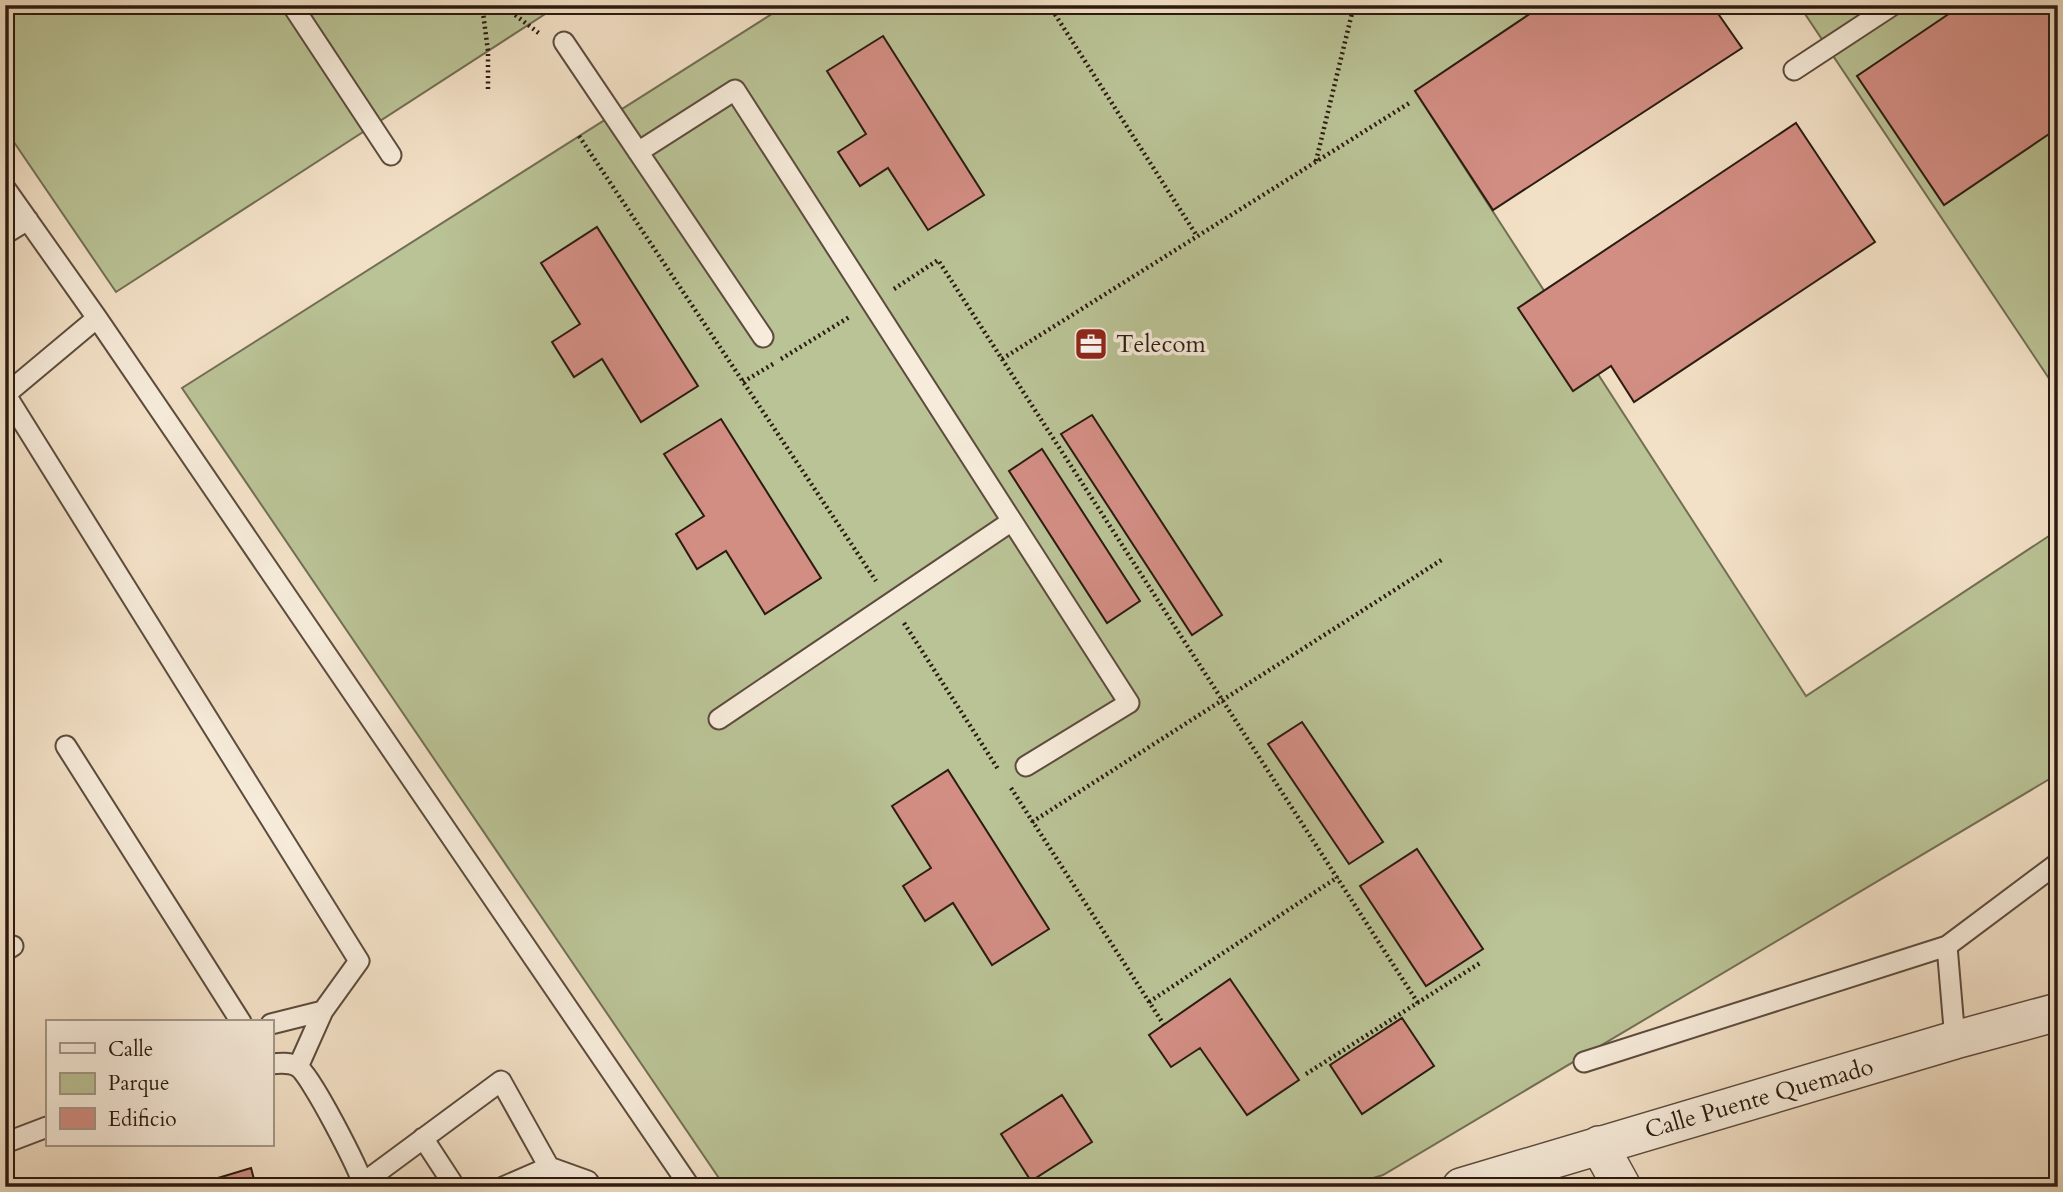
<svg xmlns="http://www.w3.org/2000/svg" width="2063" height="1192" font-family="Cardo,serif">
	<style>
		.green { fill: #bac396; stroke: #726f54; stroke-width: 2 }
		.building { fill: #d38e84; stroke: #2b1b11; stroke-width: 2 }
		.lines { fill: none; stroke-linecap: round; stroke-linejoin: round }
		.service-casing { stroke: #5d4c3e; stroke-width: 23 }
		.minor-casing { stroke: #5d4c3e; stroke-width: 40 }
		.path { stroke: #2b1b11; stroke-width: 4.5; stroke-dasharray: 2 3.5; stroke-linecap: butt }
		.service { stroke: #f7ecdb; stroke-width: 19 }
		.minor { stroke: #f7ecdb; stroke-width: 37 }
		.labels { text-anchor: middle; stroke-width: 7; stroke-linejoin: round; paint-order: stroke }
		.poi-label { font-size: 24px; fill: #2b1b11; stroke: #f7ecdb; text-anchor: start }
		.street-label { font-size: 24px; fill: #2b1b11; stroke: #f7ecdb }
	</style>
	<rect width="100%" height="100%" fill="#f3e1c7"/>
	<filter id="stains"><feTurbulence type="fractalNoise" baseFrequency=".00286" numOctaves="4"/><feColorMatrix values="0 0 0 0 .2 0 0 0 0 .09 0 0 0 0 .02 0 0 0 .5 -.17"/></filter>
	<radialGradient id="worn" r=".72"><stop offset=".6" stop-color="#630" stop-opacity="0"/><stop offset="1" stop-color="#630" stop-opacity=".3"/></radialGradient>
	<path class="green" d="M 5,5 L 559,5 L 116,292 L 5,129 Z
		M 786,5 L 1543,5 L 1415,91 L 1806,696 L 2058,530 L 2058,774 L 1383,1175 L 1344,1187 L 725,1187 L 182,388 Z
		M 1799,5 L 2058,5 L 2058,392 L 2024,341 Z"/>
	<path class="building" d="M 1543,5 L 1712,5 L 1742,48 L 1493,210 L 1415,91 Z
		M 1962,5 L 2058,5 L 2058,128 L 1944,205 L 1857,76 Z
		M 883,36 L 984,195 L 928,230 L 888,168 L 860,186 L 838,152 L 866,134 L 827,71 Z
		M 1796,123 L 1875,242 L 1634,402 L 1611,366 L 1573,391 L 1518,308 Z
		M 597,227 L 698,386 L 641,422 L 602,359 L 574,377 L 552,342 L 580,324 L 541,263 Z
		M 1092,415 L 1222,615 L 1192,635 L 1061,434 Z
		M 721,419 L 821,578 L 765,614 L 726,551 L 697,569 L 676,534 L 704,516 L 664,454 Z
		M 1042,449 L 1140,601 L 1107,623 L 1009,471 Z
		M 1302,722 L 1383,842 L 1349,864 L 1268,744 Z
		M 948,770 L 1049,929 L 992,965 L 953,903 L 925,921 L 903,886 L 931,868 L 892,806 Z
		M 1417,849 L 1483,949 L 1426,986 L 1360,886 Z
		M 1230,979 L 1299,1080 L 1247,1115 L 1200,1048 L 1171,1067 L 1149,1035 Z
		M 1402,1018 L 1434,1066 L 1362,1114 L 1330,1065 Z
		M 1062,1095 L 1092,1142 L 1031,1181 L 1001,1134 Z
		M 251,1168 L 256,1187 L 188,1187 Z"/>
	<g class="lines">
		<defs>
			<path id="service" d="M 292,5 L 391,155
				M 564,42 L 763,337
				M 1794,70 L 1893,5
				M 638,152 L 735,90 L 1129,703 L 1026,766
				M 5,188 L 97,318 L 690,1187
				M 5,234 L 28,220
				M 5,395 L 97,318
				M 6,395 L 359,961 L 323,1011 L 298,1067
				M 719,719 L 1012,521
				M 66,746 L 241,1022
				M 5,951 L 13,946
				M 271,1024 L 323,1011
				M 1955,1040 L 1947,946 L 2058,863
				M 1584,1062 L 1947,946
				M 271,1064 C 280,1063 290,1062 298,1067 C 311,1075 359,1169 364,1187
				M 423,1138 L 455,1187
				M 5,1143 L 47,1127
				M 363,1183 L 501,1081 L 549,1167 L 588,1181 L 591,1187
				M 503,1187 L 549,1167"/>
			<path id="minor" d="M 1599,1145 L 1622,1187
				M 1461,1187 L 1955,1040 L 2058,1012"/>
		</defs>
		<use href="#service" class="service-casing"/>
		<use href="#minor" class="minor-casing"/>
		<path class="path" d="M 482,5 L 488,51 L 488,92
			M 502,5 L 540,34
			M 1049,5 L 1197,236
			M 579,136 L 876,581
			M 1316,161 L 1354,5
			M 894,289 L 938,260 L 1418,1003
			M 781,359 L 851,316
			M 1002,359 L 1411,102
			M 743,382 L 773,364
			M 904,623 L 998,769
			M 1011,788 L 1164,1025
			M 1032,822 L 1443,559
			M 1149,1002 L 1338,877
			M 1306,1074 L 1480,963"/>
		<use href="#service" class="service"/>
		<use href="#minor" class="minor"/>
	</g>
	<defs>
		<symbol id="office-square" viewBox="-11 -11 22 22"><rect x="-9" y="-9" width="18" height="18" rx="4" fill="#8f2418" stroke="#f7ecdb"/><path d="M-6-3h4V-5.5h4V-3h4V5H-6ZM-1-4.5V-3h2v-1.5ZM-6 0V1H6V0Z" fill="#fff"/></symbol>
	</defs>
	<g fill-rule="evenodd">
		<use href="#office-square" x="1072" y="325" width="38" height="38"/>
	</g>
	<g class="labels">
		<g class="poi-label">
			<text x="1116" y="352">Telecom</text>
		</g>
		<g class="street-label">
			<text transform="translate(1759 1098) rotate(-16)" y="8">Calle Puente Quemado</text>
		</g>
	</g>
	<rect width="2063" height="1192" fill="none" stroke="#f3e1c7" stroke-width="28"/>
	<rect x="7" y="7" width="2049" height="1178" fill="none" stroke="#2b1b11" stroke-width="3.5"/>
	<rect x="14" y="14" width="2035" height="1164" fill="none" stroke="#2b1b11" stroke-width="2"/>
	<rect x="46" y="1020" width="228" height="126" fill="#f7ecdb" stroke="#a5988a" stroke-width="2"/>
	<rect x="60" y="1043" width="35" height="10" fill="#f7ecdb" stroke="#a5988a" stroke-width="2"/>
	<text x="108" y="1056" font-size="21" fill="#2b1b11">Calle</text>
	<rect x="60" y="1073" width="35" height="21" fill="#bac396" stroke="#a5988a" stroke-width="2"/>
	<text x="108" y="1090" font-size="21" fill="#2b1b11">Parque</text>
	<rect x="60" y="1108" width="35" height="21" fill="#d38e84" stroke="#a5988a" stroke-width="2"/>
	<text x="108" y="1126" font-size="21" fill="#2b1b11">Edificio</text>
	<rect width="100%" height="100%" filter="url(#stains)"/>
	<rect width="100%" height="100%" fill="url(#worn)"/>
</svg>
